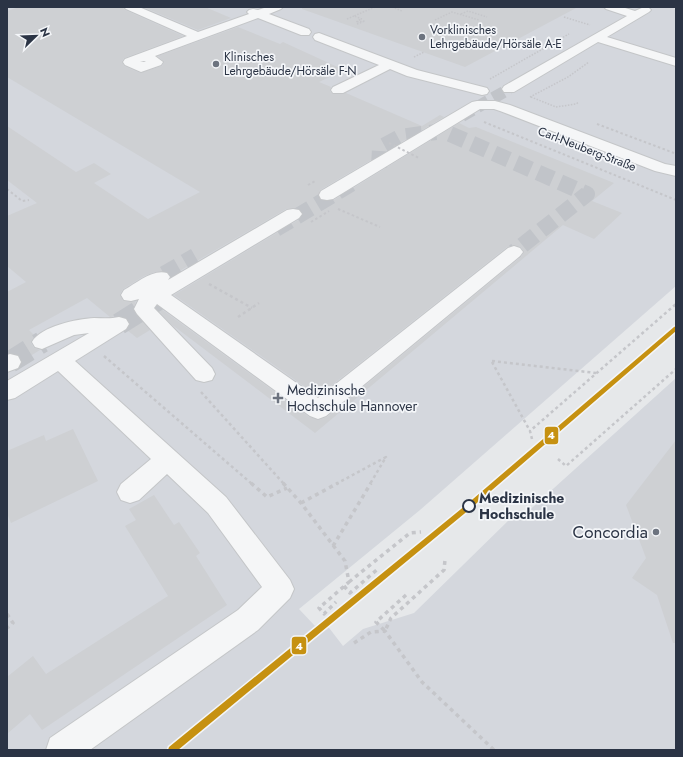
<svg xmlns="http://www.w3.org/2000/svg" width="683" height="757" font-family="Jost,sans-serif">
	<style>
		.built { fill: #d4d7dd }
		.building { fill: #ced0d3 }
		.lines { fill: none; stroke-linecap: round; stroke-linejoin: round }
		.minor-tunnel-far2 { stroke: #c1c4c9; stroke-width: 12; stroke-dasharray: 12 6; stroke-linecap: butt }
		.minor-tunnel-far1 { stroke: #c1c4c9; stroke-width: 16; stroke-dasharray: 16 8; stroke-linecap: butt }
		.minor-tunnel { stroke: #c1c4c9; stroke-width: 22; stroke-dasharray: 22 11; stroke-linecap: butt }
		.minor-casing { stroke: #c4c6c8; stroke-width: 2 }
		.path-far3 { stroke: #c5c6ca; stroke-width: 1.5; stroke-dasharray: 1.5 1.5; stroke-linecap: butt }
		.path-far2 { stroke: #c5c6ca; stroke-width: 2; stroke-dasharray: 2.5 2.5; stroke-linecap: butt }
		.path-far1 { stroke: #c5c6ca; stroke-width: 2.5; stroke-dasharray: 3 3; stroke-linecap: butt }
		.path { stroke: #c5c6ca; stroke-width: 3.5; stroke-dasharray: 4 4; stroke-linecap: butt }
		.minor { fill: #f5f6f7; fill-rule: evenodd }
		.path-bridge { stroke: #c5c6ca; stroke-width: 2; stroke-dasharray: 2.5 2.5; stroke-linecap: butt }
		.tram-1-casing { stroke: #f4f6f9; stroke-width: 3 }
		.tram-1 { fill: #c69111; fill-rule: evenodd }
		.poi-dot { fill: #6c737f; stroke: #f4f6f9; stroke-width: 1.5 }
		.stop-dot { fill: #f4f6f9; stroke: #2b3445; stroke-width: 2 }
		.labels { text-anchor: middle; stroke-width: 3.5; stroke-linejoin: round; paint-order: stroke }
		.far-poi-label { font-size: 12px; fill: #2b3445; stroke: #f4f6f9; text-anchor: start }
		.far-street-label { font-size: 12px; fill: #2b3445; stroke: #f4f6f9 }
		.poi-label { font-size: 14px; fill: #2b3445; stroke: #f4f6f9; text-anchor: start }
		.stop-label { font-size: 14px; font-weight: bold; fill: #2b3445; stroke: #f4f6f9; text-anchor: start }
		.near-poi-label { font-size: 17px; fill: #2b3445; stroke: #f4f6f9; text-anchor: end }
		.line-badge { stroke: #f4f6f9; stroke-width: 1.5 }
		.badge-label { font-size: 11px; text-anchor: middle; font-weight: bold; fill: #fff }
	</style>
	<rect width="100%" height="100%" fill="#e6e8ea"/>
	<path class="built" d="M 7,7 L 670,7 L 676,9 L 676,286 L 420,510 L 299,609 L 315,626 L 323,620 L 343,646 L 363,629 L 414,613 L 512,517 L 523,516 L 676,378 L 676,750 L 7,750 Z"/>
	<path class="building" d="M 19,7 L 122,7 L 125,10 L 183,36 L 124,58 L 122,61 L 124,66 L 140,73 L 162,66 L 164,62 L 158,56 L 238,27 L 280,44 L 283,42 L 344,70 L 319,82 L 331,87 L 330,91 L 333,94 L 346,93 L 422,126 L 440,115 L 444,117 L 320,190 L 318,196 L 321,200 L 334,200 L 459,123 L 469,128 L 476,127 L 614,183 L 592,201 L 622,213 L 594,239 L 563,225 L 315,433 L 171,324 L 156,308 L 157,306 L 309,417 L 319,420 L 327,417 L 521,257 L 524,252 L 521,247 L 514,245 L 507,247 L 318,396 L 174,295 L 300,219 L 303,213 L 299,209 L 293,208 L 286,209 L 171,276 L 167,272 L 155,272 L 144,276 L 123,289 L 120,294 L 123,301 L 131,302 L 136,301 L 133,310 L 150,330 L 137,338 L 127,330 L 130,325 L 127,318 L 119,316 L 110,317 L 87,298 L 29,330 L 35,336 L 31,343 L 34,348 L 40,350 L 22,361 L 18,355 L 10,353 L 7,353 L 7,292 L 26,282 L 7,266 L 7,216 L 37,203 L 7,180 L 7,126 L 76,172 L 94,163 L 111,174 L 94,183 L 148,219 L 200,192 L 7,77 L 7,11 Z
		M 143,7 L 205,7 L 231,18 L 198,30 Z
		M 302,7 L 578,7 L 465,67 L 302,9 Z
		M 73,429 L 98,481 L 11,523 L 7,513 L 7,451 L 44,435 L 46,441 Z
		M 676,440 L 676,643 L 673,643 L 657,595 L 632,578 L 646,558 L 626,505 Z
		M 154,495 L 174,525 L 179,522 L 200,553 L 196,556 L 227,605 L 42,730 L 30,714 L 7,734 L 7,677 L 33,656 L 46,674 L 168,596 L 125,526 L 136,520 L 129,509 Z"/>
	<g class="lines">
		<path class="minor-tunnel-far2" d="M 462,116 L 509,89"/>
		<path class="minor-tunnel-far1" d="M 450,134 L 587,194 L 514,252
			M 379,167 L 380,148 L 400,137 L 436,132
			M 276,229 L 351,184
			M 164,274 L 195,256"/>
		<path class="minor-tunnel" d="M 119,324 L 162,297
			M 10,362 L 42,342"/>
		<defs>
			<path id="minor" d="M 124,7 L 139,7 L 198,32 L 249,14 L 247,12 L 249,10 L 253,9 L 258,10 L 267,7 L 283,7 L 281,9 L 269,14 L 309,29 L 311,32 L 309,35 L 301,35 L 258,18 L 155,56 L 163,62 L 161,65 L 141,72 L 125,65 L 123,62 L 125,59 L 187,36 L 126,9 ZM 144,61 L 146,62 L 140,62 Z
				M 604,7 L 622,7 L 635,11 L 644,7 L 649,8 L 651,10 L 649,12 L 607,37 L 676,58 L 676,66 L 598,42 L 514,92 L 504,92 L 502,89 L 504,86 L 627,16 L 606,9 Z
				M 319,33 L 417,70 L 487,88 L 489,91 L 487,94 L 482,95 L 407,76 L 390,69 L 343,93 L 333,93 L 331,90 L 333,87 L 379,65 L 315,40 L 313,37 L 315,34 Z
				M 477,101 L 495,101 L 510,105 L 665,164 L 676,166 L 676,176 L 655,171 L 500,111 L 494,109 L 480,109 L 333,199 L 327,200 L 321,199 L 319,195 L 321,191 L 472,102 Z
				M 293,209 L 299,210 L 302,214 L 299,218 L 171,295 L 318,398 L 508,248 L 514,246 L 520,248 L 523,252 L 520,256 L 326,416 L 318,419 L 310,416 L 157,304 L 154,308 L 212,368 L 215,374 L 212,380 L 204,382 L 196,380 L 137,314 L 134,309 L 139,299 L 131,301 L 124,300 L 121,295 L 124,290 C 137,283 152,269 167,273 L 170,277 L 168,280 L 287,210 Z
				M 119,317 L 126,319 L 129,324 L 126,329 L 75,361 L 226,497 L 290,580 L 294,589 L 290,598 L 258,630 L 90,750 L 46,750 L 50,738 L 238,610 L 262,587 L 208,513 L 167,474 L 139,500 L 130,503 L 121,500 L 117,492 L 121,484 L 151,459 L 58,371 L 15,398 L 7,400 L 7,381 L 89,333 L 74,335 L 42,349 L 35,347 L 32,342 C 41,326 77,319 94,318 C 102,318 111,319 119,317 Z
				M 10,354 L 18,356 L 21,362 L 18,368 L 7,372 L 7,355 Z"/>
		</defs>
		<use href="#minor" class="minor-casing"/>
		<path class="path-far3" d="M 392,7 L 402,11
			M 461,14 L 468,11 L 487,17
			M 564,17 L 590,25
			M 347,19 L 354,16
			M 362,19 L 354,16 L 375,7
			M 435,20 L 452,12 L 479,20
			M 357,24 L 365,21 L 356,22 L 361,19
			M 414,57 L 424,52
			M 490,79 L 569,34
			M 530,97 L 568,77 L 589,62
			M 531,97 L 556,107
			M 556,107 L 576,104 L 579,102"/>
		<path class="path-far2" d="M 484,122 L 676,200
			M 597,124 L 674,153
			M 308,185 L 315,181
			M 7,189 L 22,201 L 29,200
			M 338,209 L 380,227
			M 311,222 L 329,211"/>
		<path class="path-far1" d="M 209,284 L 252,308
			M 238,317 L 259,303
			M 104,356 L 252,484
			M 492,361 L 596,373
			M 492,362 L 530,431
			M 201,392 L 284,484
			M 532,439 L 530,431 L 676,304
			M 558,459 L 566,466 L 676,369
			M 336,484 L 386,457 L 370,484"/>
		<path class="path" d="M 251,483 L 267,497 L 287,488
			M 283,483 L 301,503 L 345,561 L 349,582 L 319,608 L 324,614 L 336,602
			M 301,503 L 338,483
			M 333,546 L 371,483
			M 349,582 L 410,533 L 421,532
			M 344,586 L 350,593 L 379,568
			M 406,595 L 376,622 L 385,631 L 391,618 L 444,570 L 445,560
			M 7,614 L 13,623 L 7,628
			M 354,643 L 371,632 L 385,631 L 422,682 L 494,750"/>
		<use href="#minor" class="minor"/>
		<path class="path-bridge" d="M 389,143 L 419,158"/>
		<defs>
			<path id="tram-1" d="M 676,326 L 676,331 L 470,509 L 178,750 L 168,750 L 169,747 L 466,505 L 674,327 Z"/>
		</defs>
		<use href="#tram-1" class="tram-1-casing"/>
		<use href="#tram-1" class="tram-1"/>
	</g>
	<g class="poi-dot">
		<circle cx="422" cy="37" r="4"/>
		<circle cx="216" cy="64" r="4"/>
		<path d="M276 392h4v4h4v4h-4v4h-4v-4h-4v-4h4z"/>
		<circle cx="656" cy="532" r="4"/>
	</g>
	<circle class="stop-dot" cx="469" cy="506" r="6"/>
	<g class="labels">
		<g class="far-poi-label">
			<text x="430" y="34">Vorklinisches<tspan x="430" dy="14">Lehrgebäude/Hörsäle A-E</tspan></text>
			<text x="224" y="61">Klinisches<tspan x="224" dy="14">Lehrgebäude/Hörsäle F-N</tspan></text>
		</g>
		<g class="far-street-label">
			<text transform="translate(587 149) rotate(21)" y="4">Carl-Neuberg-Straße</text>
		</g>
		<g class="poi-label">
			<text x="287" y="395">Medizinische<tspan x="287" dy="16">Hochschule Hannover</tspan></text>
		</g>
		<g class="stop-label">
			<text x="479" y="503">Medizinische<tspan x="479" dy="16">Hochschule</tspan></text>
		</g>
		<g class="near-poi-label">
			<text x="648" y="538">Concordia</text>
		</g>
	</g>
	<g class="line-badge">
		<rect x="544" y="426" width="15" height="19" rx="4" fill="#c69111"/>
		<rect x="291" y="636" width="16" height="19" rx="4" fill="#c69111"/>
	</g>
	<g class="badge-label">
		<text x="551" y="439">4</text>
		<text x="299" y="650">4</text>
	</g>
	<rect width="683" height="757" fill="none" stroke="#2b3445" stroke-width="16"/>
	<g transform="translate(36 36) rotate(67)" stroke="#f4f6f9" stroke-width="3" paint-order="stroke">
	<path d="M0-3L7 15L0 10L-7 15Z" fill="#2b3445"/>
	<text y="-6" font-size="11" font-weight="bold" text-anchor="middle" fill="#2b3445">N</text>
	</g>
</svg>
